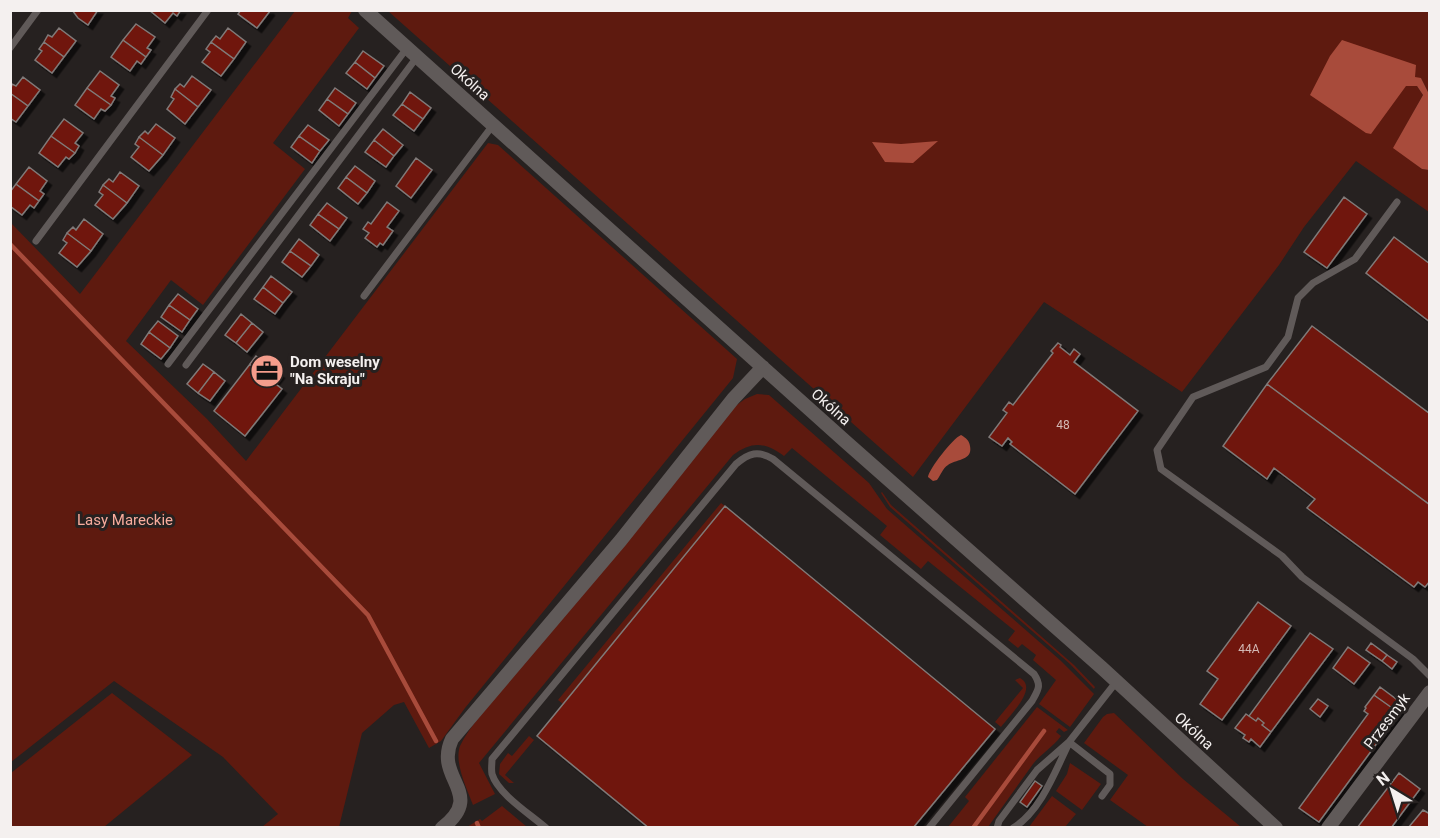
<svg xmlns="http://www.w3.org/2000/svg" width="1440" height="838" font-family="Roboto,sans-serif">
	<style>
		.green { fill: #5e1a0f }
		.water { fill: #a84b3b }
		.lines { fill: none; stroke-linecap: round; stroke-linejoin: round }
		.stream { stroke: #a84b3b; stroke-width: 4.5 }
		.building { fill: #6f1407; stroke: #807a79; stroke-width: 1.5; filter: url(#shadow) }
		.service { stroke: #605a59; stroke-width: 7 }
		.minor { stroke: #605a59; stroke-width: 14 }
		.labels { text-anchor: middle; stroke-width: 6; stroke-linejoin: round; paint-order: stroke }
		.number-label { font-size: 12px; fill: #d3b9b5 }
		.street-label { font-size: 15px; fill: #f4f0ef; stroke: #262120 }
		.poi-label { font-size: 15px; font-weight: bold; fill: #f4f0ef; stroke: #262120; text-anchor: start }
		.park-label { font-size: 15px; fill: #f9ac9d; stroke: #262120 }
	</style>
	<defs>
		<filter id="shadow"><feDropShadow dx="4.5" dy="4.5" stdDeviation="0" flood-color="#0009"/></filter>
	</defs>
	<rect width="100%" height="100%" fill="#262120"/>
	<path class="green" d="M 295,11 L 352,11 L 348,18 L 359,28 L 273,143 L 305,169 L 203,305 L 171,280 L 126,341 L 207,419 L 246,461 L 488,143 L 498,145 L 737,359 L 733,378 L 465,708 L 441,741 L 429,748 L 404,702 L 394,705 L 362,733 L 339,827 L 262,827 L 278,814 L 223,757 L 114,681 L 11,762 L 11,223 L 80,294 Z
		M 388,11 L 1429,11 L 1429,94 L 1421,78 L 1406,86 L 1417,86 L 1423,95 L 1394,147 L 1422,169 L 1429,170 L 1429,212 L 1356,161 L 1304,227 L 1279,265 L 1182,392 L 1044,302 L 913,477 Z
		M 757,394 L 769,395 L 869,483 L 887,509 L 1060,660 L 1094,694 L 1070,727 L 1039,704 L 1056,680 L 1033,660 L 1036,655 L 1022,644 L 1018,648 L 1008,640 L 1015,631 L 928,561 L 921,569 L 880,535 L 887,526 L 792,448 L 784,456 C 765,442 752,441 733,455 L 479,763 L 495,794 L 473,805 C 467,789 454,763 460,746 C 464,737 470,729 476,721 L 734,407 L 745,399 Z
		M 882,492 L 891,505 L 1074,665 L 1095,687 L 1094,689 L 1070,664 L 890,507 L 881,493 Z
		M 721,503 L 725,506 L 563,704 L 558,700 Z
		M 1020,678 C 1039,688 1009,716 1001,727 L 995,722 L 1023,688 L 1015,680 Z
		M 112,693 L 192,755 L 104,827 L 11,827 L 11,773 Z
		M 1037,707 L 1068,730 L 1064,732 L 1059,728 L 1056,732 L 1061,736 C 1053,747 1042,753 1033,764 L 988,827 L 948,827 L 969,801 L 965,797 Z
		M 1114,713 L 1183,779 L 1241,827 L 1148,827 L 1110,800 L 1128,775 L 1084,743 L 1103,717 L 1107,714 Z
		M 529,736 L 534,740 L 505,775 L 514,783 L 509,783 L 499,774 L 500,764 L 508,753 L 512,756 Z
		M 1070,763 L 1101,784 L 1082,810 L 1056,791 L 1067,774 Z
		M 1052,796 L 1076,814 L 1065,827 L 1029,827 Z
		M 502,806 L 527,827 L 467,827 L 480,819 L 482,821 Z"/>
	<path class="water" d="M 1342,40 L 1416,65 L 1415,77 L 1421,78 L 1429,94 L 1429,170 L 1422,169 L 1393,148 L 1423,95 L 1417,86 L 1406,86 L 1371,134 L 1366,133 L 1310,95 L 1330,56 Z
		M 938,141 L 913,163 L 885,162 L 872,142 L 901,144 Z
		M 961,435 C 966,438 969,440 970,446 C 973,461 956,459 948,465 C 942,469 941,475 937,480 L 933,481 L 928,477 C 929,469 953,438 961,435 Z"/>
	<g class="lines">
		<path class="stream" d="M 10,244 L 368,615 L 436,741
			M 477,823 L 479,828
			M 973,828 L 1044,731"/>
	</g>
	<path class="building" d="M 72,10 L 98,10 L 88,25 L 78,18 Z
		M 149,10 L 181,10 L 177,16 L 173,13 L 165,23 Z
		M 241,10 L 269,10 L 270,11 L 257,28 L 238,14 Z
		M 136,24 L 155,37 L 147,48 L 151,50 L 146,57 L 123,40 Z
		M 59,28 L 76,41 L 64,57 L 44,42 L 48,35 L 52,37 Z
		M 228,28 L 246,42 L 234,59 L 211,42 L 216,36 L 220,39 Z
		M 123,40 L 146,57 L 141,64 L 137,61 L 130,71 L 111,57 Z
		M 44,42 L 64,57 L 52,73 L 35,60 L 42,51 L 39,49 Z
		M 211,42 L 234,59 L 221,76 L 202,62 L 210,52 L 206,49 Z
		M 363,51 L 384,66 L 375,78 L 355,62 Z
		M 355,62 L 375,78 L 367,89 L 346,73 Z
		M 100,71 L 119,85 L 111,96 L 115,98 L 111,105 L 87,88 Z
		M 192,76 L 211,90 L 198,107 L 175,89 L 180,84 L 184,87 Z
		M 23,77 L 40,90 L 28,106 L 10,93 L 12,84 L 16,86 Z
		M 87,88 L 111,105 L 105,111 L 101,109 L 94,119 L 75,105 Z
		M 335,88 L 356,103 L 348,114 L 327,99 Z
		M 175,89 L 198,107 L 185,124 L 167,109 L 174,99 L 171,97 Z
		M 410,92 L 431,108 L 423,119 L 402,104 Z
		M 10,93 L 28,106 L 16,122 L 10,118 Z
		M 327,99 L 348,114 L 339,126 L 319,110 Z
		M 402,104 L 423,119 L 414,131 L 393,115 Z
		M 64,119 L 83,133 L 75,143 L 79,146 L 75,153 L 51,136 Z
		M 156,124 L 175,138 L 163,155 L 139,137 L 145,131 L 148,134 Z
		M 308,125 L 329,140 L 320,151 L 299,136 Z
		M 383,129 L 403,145 L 394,156 L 374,140 Z
		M 51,136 L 75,153 L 69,159 L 66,157 L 58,167 L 39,153 Z
		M 299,136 L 320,151 L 312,163 L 291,147 Z
		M 139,137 L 163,155 L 149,171 L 131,157 L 139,147 L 135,144 Z
		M 374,140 L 394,156 L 386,167 L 365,152 Z
		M 416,158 L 432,170 L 411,198 L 396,186 Z
		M 355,166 L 375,181 L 367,193 L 346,177 Z
		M 29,167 L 47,181 L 40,191 L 44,194 L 39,201 L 16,184 Z
		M 120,172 L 139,186 L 127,203 L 103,185 L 109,179 L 113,182 Z
		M 346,177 L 367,193 L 358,204 L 338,188 Z
		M 16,184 L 39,201 L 34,208 L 30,205 L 22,215 L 10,206 L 10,192 Z
		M 103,185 L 127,203 L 113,219 L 95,205 L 103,195 L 99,192 Z
		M 1344,197 L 1367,214 L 1327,268 L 1304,252 Z
		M 387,202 L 399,211 L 387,227 L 393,231 L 383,245 L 380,243 L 377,247 L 365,238 L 369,233 L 363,229 L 368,222 L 371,224 Z
		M 327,203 L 347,218 L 339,229 L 318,214 Z
		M 318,214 L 339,229 L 330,241 L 310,225 Z
		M 84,219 L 103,234 L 91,251 L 67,233 L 73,227 L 76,230 Z
		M 67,233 L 91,251 L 77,267 L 59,253 L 67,243 L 63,240 Z
		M 1394,237 L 1430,264 L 1430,322 L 1366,273 Z
		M 299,239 L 319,255 L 311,266 L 290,251 Z
		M 290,251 L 311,266 L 302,277 L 282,262 Z
		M 271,276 L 292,292 L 283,303 L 263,287 Z
		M 263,287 L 283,303 L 275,314 L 254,299 Z
		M 178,294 L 198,309 L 190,320 L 169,305 Z
		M 169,305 L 190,320 L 182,332 L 161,317 Z
		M 241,314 L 252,323 L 236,343 L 225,335 Z
		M 158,321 L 178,336 L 170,348 L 149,332 Z
		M 252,323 L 263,332 L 247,352 L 236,343 Z
		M 1312,326 L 1430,414 L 1430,505 L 1267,384 Z
		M 149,332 L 170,348 L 161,359 L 141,344 Z
		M 1058,343 L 1061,345 L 1060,347 L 1070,355 L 1074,349 L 1080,354 L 1074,362 L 1138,411 L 1075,494 L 1010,444 L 1012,442 L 1008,438 L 1002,446 L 989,437 L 1007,413 L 1003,410 L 1009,402 L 1013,405 L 1053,353 L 1051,351 Z
		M 256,356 L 265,362 L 269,358 L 276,364 L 272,368 L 280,374 L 273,383 L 250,364 Z
		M 203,364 L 214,372 L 198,393 L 187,384 Z
		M 250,364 L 282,389 L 245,436 L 214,411 Z
		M 214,372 L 225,381 L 210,401 L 198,393 Z
		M 1267,384 L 1430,505 L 1430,581 L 1425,587 L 1418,582 L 1414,587 L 1307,508 L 1315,499 L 1274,468 L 1267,479 L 1223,446 Z
		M 725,506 L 995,729 L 913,828 L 649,828 L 537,736 Z
		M 1258,602 L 1291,626 L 1222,720 L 1200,704 L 1218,679 L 1207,671 Z
		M 1310,633 L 1333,649 L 1271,732 L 1262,725 L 1264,723 L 1258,718 L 1256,721 L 1249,716 Z
		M 1371,643 L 1387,655 L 1382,661 L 1366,650 Z
		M 1348,647 L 1370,663 L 1354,684 L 1333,668 Z
		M 1387,655 L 1397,662 L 1392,669 L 1382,661 Z
		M 1380,687 L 1400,702 L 1395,710 L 1374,695 Z
		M 1374,695 L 1395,710 L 1400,702 L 1405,705 L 1319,822 L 1299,808 L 1368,714 L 1364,711 L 1366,708 L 1365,707 Z
		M 1318,699 L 1328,706 L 1320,717 L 1310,709 Z
		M 1246,714 L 1256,721 L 1258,718 L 1264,723 L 1262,725 L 1271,732 L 1260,747 L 1251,739 L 1249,742 L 1243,738 L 1245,735 L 1235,728 Z
		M 1399,773 L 1420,789 L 1391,828 L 1357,828 Z
		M 1035,781 L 1042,786 L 1027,807 L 1020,802 Z
		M 1423,810 L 1430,814 L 1430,828 L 1408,828 Z"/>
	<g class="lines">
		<path class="service" d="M 10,48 L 38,10
			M 1397,202 L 1355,259 L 1313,283 L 1298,298 L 1288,337 L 1266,367 L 1193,397 L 1157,450 L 1161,469 L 1282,556 L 1302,577 L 1413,659 L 1430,676
			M 36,241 L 208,10
			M 364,296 L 493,125
			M 168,364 L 407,48
			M 186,365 L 417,57
			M 1069,742 L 1110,774 L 1110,785 L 1102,796
			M 546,828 C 530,814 498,794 492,774 C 491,769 492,764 492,759 L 736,464 C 749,453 758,450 773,459 L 1034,674 C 1042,686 1038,690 1032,701 L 929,828
			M 997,828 L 999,821 L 1037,770 L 1069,742 L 1117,681
			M 1013,828 C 1040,812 1055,772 1068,745"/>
		<path class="minor" d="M 365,10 L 846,442 L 1102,668 L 1276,828
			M 442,828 C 487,793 433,779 452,739 L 621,540 L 733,399 L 763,367
			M 1328,828 L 1430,692"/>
	</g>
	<defs>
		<symbol id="office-disc" viewBox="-11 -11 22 22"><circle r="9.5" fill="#f49d8c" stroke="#262120"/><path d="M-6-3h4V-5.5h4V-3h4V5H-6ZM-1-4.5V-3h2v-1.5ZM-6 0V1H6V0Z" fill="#111"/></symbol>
	</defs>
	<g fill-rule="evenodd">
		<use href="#office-disc" x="248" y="352" width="38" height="38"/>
	</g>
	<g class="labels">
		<g class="number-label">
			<text x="1063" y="429">48</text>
			<text x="1249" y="653">44A</text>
		</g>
		<g class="street-label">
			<text transform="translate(470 82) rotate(42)" y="5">Okólna</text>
			<text transform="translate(831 407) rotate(42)" y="5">Okólna</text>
			<text transform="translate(1387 721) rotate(-53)" y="5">Przesmyk</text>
			<text transform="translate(1194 731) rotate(43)" y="5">Okólna</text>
		</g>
		<g class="poi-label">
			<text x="290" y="367">Dom weselny<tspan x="290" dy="17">"Na Skraju"</tspan></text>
		</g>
		<g class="park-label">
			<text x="125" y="525">Lasy Mareckie</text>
		</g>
	</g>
	<rect width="1440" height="838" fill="none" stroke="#f4f0ef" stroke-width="24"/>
	<g transform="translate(1392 790) rotate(322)" stroke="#262120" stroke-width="4.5" paint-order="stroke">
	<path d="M0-4.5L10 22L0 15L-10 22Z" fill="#f4f0ef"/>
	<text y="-9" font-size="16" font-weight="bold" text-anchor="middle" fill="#f4f0ef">N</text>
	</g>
</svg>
